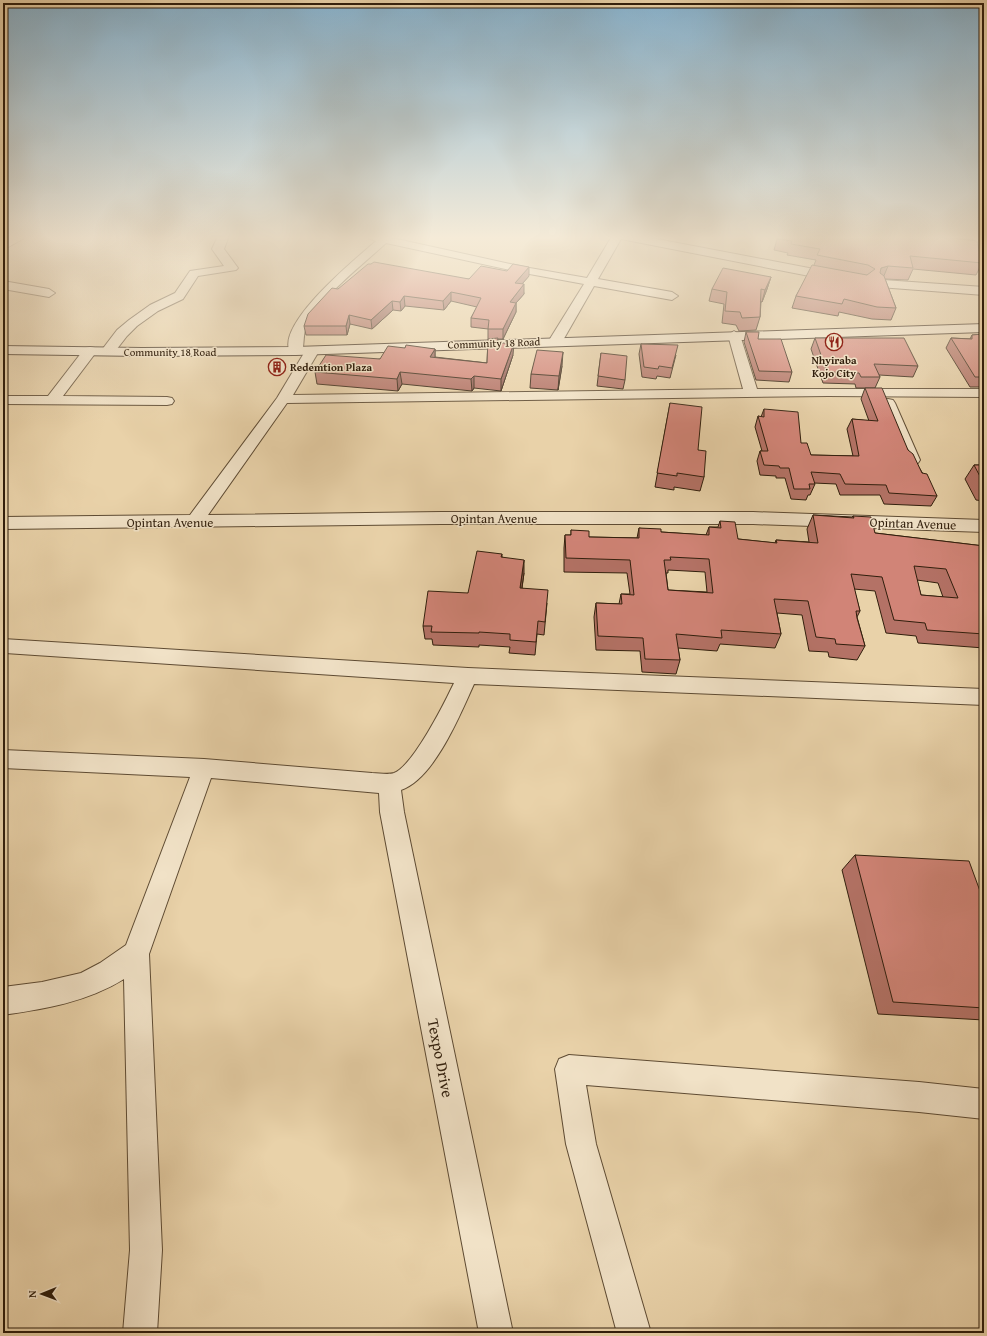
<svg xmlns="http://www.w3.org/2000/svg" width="987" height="1336" font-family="'Gentium Book Plus',serif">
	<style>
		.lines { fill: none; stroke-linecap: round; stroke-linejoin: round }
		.street-casing { stroke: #5e4b33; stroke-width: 2 }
		.secondary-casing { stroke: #301e0c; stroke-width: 2 }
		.street { fill: #f1e2c7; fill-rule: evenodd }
		.secondary { fill: #f1e2c7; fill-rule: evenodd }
		.wall { fill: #b47266; stroke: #301e0c; fill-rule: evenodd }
		.shaded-wall { fill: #925c53; stroke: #301e0c }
		.building { fill: #d18477; stroke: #301e0c; fill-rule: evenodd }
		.labels { text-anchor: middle; stroke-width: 3; stroke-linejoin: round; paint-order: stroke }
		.far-street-label { font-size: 11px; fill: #301e0c; stroke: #f1e2c7 }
		.far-poi-label { font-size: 11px; font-weight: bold; fill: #301e0c; stroke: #f1e2c7 }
		.street-label { font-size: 13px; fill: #301e0c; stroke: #f1e2c7 }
		.near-street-label { font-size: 16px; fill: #301e0c; stroke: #f1e2c7 }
	</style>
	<rect width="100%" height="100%" fill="#e9d2a9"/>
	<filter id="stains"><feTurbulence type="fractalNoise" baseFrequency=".005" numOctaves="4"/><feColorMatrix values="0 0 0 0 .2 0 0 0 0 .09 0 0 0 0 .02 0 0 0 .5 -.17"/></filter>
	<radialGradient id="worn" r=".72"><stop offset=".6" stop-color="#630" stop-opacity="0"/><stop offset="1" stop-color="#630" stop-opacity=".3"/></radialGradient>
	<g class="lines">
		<defs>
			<path id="street" d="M 14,236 L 28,236 L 3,250 L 3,242 Z
				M 218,236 L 229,236 L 224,249 L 238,268 L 236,270 L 198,276 L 183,299 L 158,311 L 137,326 L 127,336 L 113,354 L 103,354 L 101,351 L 117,330 L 129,320 L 150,305 L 175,293 L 190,271 L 224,266 L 212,249 Z
				M 363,236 L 393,236 L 392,238 L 524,267 L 587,278 L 612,236 L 641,236 L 835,273 L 841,277 L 835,281 L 621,239 L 598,279 L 672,292 L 678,296 L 672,300 L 594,286 L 562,342 L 555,346 L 548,342 L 584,284 L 524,273 L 386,243 C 360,267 324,294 307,325 C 302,334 305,348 301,354 L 291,354 C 272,326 357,258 376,241 Z
				M 952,243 L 984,247 L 984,253 L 948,248 L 946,246 L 948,244 Z
				M 883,280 L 984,287 L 984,295 L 879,287 L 877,284 Z
				M 3,281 L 49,289 L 55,293 L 49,297 L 3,289 Z
				M 734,331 L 740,335 L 757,389 L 984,389 L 984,397 L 828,396 L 287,403 L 208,515 L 441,512 L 753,512 L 984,520 L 984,532 L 753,524 L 441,524 L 3,529 L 3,517 L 190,515 L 277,398 L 307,348 L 317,348 L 319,351 L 293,395 L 743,389 L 728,335 Z
				M 90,347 L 95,348 L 97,351 L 63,396 L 167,397 L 172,398 L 174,401 L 172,404 L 167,405 L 3,404 L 3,396 L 48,396 L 85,348 Z
				M 888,399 L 893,400 L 895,403 L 920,460 L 918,463 L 906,463 L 904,460 L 881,403 L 883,400 Z
				M 3,639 L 468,668 L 984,689 L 984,705 L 474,684 C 460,715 434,779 401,790 L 404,812 L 513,1333 L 479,1333 L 380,812 L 379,793 L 211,778 L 149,954 L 162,1250 L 157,1333 L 123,1333 L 130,1250 L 124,979 C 87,1002 45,1009 3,1015 L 3,987 L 42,982 L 81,973 L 100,963 L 126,945 L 190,777 L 3,768 L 3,750 L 204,759 L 372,773 C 379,773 388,775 394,773 C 413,766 445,702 454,683 L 5,653 L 3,653 Z
				M 569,1055 L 919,1082 L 984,1089 L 984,1119 L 919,1112 L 586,1085 L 596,1144 L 651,1333 L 617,1333 L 566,1144 L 555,1069 L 559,1059 Z"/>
			<path id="secondary" d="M 984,324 L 984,332 L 296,355 L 142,356 L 3,354 L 3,346 L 142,348 L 296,347 Z"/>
		</defs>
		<use href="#street" class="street-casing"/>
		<use href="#secondary" class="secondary-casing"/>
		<use href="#street" class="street"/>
		<use href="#secondary" class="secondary"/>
	</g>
	<path class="wall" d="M 778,236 L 974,236 L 972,241 L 982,263 L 976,275 L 913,269 L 908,280 L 885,279 L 896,308 L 891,320 L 872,319 L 839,312 L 838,316 L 792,308 L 796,296 L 814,265 L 816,260 L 787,255 L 788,253 L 774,250 Z
		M 529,276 L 522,284 L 524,294 L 516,303 L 516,312 L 503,339 L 498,339 L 498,343 L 513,355 L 501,391 L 474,388 L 472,391 L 402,384 L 398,391 L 317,384 L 315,372 L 380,359 L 405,348 L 435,349 L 435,357 L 487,363 L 488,339 L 488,329 L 471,327 L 471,318 L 477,307 L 451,301 L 444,310 L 405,306 L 401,311 L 393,310 L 372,329 L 350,324 L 347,335 L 306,335 L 304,326 L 338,289 L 469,279 Z
		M 771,277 L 767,289 L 762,302 L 761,302 L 760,317 L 756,330 L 739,331 L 736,325 L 722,323 L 724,304 L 709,301 L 712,289 Z
		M 746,332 L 758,339 L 792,372 L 789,382 L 756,380 L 744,342 Z
		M 984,334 L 984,387 L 970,387 L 946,348 L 951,338 L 970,339 L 972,335 Z
		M 815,338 L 918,366 L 913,377 L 879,375 L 880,377 L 875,388 L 856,388 L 855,384 L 823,383 L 811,349 Z
		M 641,344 L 676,355 L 670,378 L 657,376 L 656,379 L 642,377 L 639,354 Z
		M 601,353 L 625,380 L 623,389 L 597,386 Z
		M 562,366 L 558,390 L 530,388 L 531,374 Z
		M 865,388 L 908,450 L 937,496 L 931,506 L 884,504 L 880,495 L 840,495 L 836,484 L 814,483 L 815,484 L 810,495 L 808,495 L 806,500 L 791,499 L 785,478 L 776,478 L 776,476 L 760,475 L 757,461 L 760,451 L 762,451 L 755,427 L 758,416 L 761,417 L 764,409 L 801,443 L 811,455 L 853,456 L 847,429 L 852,419 L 869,421 L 861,399 Z
		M 670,403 L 698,450 L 704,477 L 700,491 L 674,487 L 674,490 L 655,487 Z
		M 974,465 L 984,465 L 984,501 L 976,500 L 965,479 Z
		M 813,515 L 852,517 L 853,516 L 875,533 L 984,546 L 984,648 L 918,643 L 916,636 L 886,633 L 875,591 L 854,589 L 860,611 L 857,617 L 865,646 L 857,660 L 829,657 L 828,652 L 809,651 L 802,615 L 777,613 L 781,634 L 775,648 L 720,644 L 717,651 L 678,648 L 680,660 L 676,674 L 642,672 L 640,651 L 596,650 L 594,617 L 596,603 L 619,604 L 621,594 L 630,594 L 627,573 L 564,572 L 564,548 L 565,535 L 571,535 L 571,530 L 589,537 L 637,538 L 639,528 L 661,532 L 706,535 L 709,527 L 718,527 L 720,521 L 738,539 L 775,543 L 776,540 L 809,542 L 807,529 ZM 668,570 L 705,572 L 707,592 L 668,590 L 666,573 L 668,573 ZM 917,580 L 938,583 L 943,597 L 921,595 Z
		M 502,554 L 502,557 L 524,573 L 522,588 L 547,603 L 544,635 L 537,634 L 535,655 L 509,653 L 510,647 L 479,645 L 479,647 L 433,645 L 432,639 L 425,639 L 423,626 L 468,593 Z
		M 855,855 L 984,902 L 984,1020 L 878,1014 L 842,870 Z"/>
	<path class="shaded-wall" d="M 888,266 L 883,278 L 876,280 L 881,268 Z
		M 529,267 L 529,276 L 515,292 L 515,283 Z
		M 771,277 L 767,289 L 762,302 L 765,290 Z
		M 524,284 L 524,294 L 516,303 L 516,312 L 503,339 L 503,329 L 510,302 Z
		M 451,292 L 451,301 L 444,310 L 443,301 Z
		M 404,296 L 405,306 L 401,311 L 400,302 Z
		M 392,301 L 393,310 L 372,329 L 371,320 Z
		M 349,315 L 350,324 L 347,335 L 346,326 Z
		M 514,343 L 513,355 L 501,391 L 501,379 Z
		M 435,349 L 435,361 L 430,357 Z
		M 563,352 L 562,366 L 558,390 L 559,376 Z
		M 400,372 L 402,384 L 398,391 L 397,379 Z
		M 474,376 L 474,388 L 472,391 L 471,379 Z
		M 524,560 L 524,573 L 520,601 L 520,588 Z"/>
	<path class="building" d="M 778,236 L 937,236 L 977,241 L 982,263 L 910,256 L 913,268 L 888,266 L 881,268 L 880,273 L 884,276 L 896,308 L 877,307 L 844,299 L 842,304 L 796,296 L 812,265 L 867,275 L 875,269 L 868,265 L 817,255 L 820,249 L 791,244 L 792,241 L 777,239 Z
		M 374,262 L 469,279 L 481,266 L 507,271 L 513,264 L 529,267 L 515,283 L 524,284 L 510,302 L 516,303 L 503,329 L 488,329 L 489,320 L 471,318 L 481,298 L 451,292 L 443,301 L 404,296 L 400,302 L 392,301 L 371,320 L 349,315 L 346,326 L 304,326 L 308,314 L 332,288 L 338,289 L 368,264 L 371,264 Z
		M 723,268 L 771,277 L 765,290 L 761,289 L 760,317 L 742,318 L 740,312 L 725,311 L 727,292 L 712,289 Z
		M 746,332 L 759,332 L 758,339 L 781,339 L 792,372 L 759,371 Z
		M 983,334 L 984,334 L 984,377 L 975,377 L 951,338 L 972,339 L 972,335 Z
		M 498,338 L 496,343 L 514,343 L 501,379 L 474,376 L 471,379 L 400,372 L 397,379 L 315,372 L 326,355 L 380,359 L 388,346 L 405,348 L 406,345 L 435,349 L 430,357 L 487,363 L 488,339 Z
		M 815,338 L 904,338 L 918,366 L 874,364 L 880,377 L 861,377 L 859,373 L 827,372 Z
		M 641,344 L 678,345 L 672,368 L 659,366 L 658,369 L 644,367 Z
		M 537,350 L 563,352 L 559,376 L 531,374 Z
		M 601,353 L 627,356 L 625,380 L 598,376 Z
		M 865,388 L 882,388 L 908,450 L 913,454 L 922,473 L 927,474 L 937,496 L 889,493 L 886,485 L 845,484 L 840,474 L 811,472 L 815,484 L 809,484 L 810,489 L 794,489 L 789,468 L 780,468 L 779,466 L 764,465 L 760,451 L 768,451 L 758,416 L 764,417 L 764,409 L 798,412 L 801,443 L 807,443 L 811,455 L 859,456 L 852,419 L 878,421 Z
		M 670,403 L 702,407 L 698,450 L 706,451 L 704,477 L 677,473 L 677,476 L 657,473 Z
		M 974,465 L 984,465 L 984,484 Z
		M 813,515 L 854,518 L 853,516 L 871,517 L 875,533 L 984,546 L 984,634 L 927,630 L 925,623 L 894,620 L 882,577 L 851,574 L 860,611 L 856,611 L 857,618 L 865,646 L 836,644 L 835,639 L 816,637 L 808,601 L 774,599 L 781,634 L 721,630 L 722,638 L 676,634 L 680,660 L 645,659 L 643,638 L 598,636 L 596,603 L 622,604 L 621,594 L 634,595 L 630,560 L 566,558 L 565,535 L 571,535 L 571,530 L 589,531 L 589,537 L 639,538 L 639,528 L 661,529 L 661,532 L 709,535 L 709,527 L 721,528 L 720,521 L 735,522 L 738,539 L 777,543 L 776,540 L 818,543 ZM 670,557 L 709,559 L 713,593 L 668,590 L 664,560 L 671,560 ZM 914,566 L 946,569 L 958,598 L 921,595 Z
		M 477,551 L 502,554 L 501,557 L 524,560 L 520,588 L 548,590 L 545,622 L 538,621 L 536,642 L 510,640 L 510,634 L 479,632 L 479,633 L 431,632 L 432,626 L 423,626 L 428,591 L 468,593 Z
		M 855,855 L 969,861 L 984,902 L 984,1008 L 893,1002 Z"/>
	<linearGradient id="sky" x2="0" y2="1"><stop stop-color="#88b5d2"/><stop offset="0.56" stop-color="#f5ebd8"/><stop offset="1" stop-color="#f5ebd8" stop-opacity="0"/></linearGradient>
	<rect width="987" height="424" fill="url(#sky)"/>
	<defs>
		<symbol id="restaurant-ring" viewBox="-11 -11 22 22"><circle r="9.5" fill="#f1e2c7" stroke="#8f2418" stroke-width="1.5"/><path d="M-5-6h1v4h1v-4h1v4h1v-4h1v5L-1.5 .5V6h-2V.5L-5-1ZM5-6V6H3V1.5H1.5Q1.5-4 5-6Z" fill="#8f2418"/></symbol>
		<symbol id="building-ring" viewBox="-11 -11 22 22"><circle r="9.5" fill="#f1e2c7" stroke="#8f2418" stroke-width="1.5"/><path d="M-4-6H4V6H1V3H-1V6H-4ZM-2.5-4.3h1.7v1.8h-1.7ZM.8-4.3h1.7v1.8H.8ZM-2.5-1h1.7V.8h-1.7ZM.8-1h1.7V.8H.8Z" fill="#8f2418"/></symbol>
	</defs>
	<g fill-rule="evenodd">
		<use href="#restaurant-ring" x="824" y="332" width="20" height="20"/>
		<use href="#building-ring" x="267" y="357" width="20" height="20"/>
	</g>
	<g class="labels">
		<g class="far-street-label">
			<text transform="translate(494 343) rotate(-2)" y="4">Community 18 Road</text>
			<text x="170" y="356">Community 18 Road</text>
		</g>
		<g class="far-poi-label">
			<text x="834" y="364">Nhyiraba<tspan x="834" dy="13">Kojo City</tspan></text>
			<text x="290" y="371" text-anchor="start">Redemtion Plaza</text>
		</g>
		<g class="street-label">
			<text x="494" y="523">Opintan Avenue</text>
			<text x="170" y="527">Opintan Avenue</text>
			<text transform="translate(913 523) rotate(2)" y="5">Opintan Avenue</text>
		</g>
		<g class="near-street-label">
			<text transform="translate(441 1058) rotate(79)" y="6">Texpo Drive</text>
		</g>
	</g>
	<rect width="987" height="1336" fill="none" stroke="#e9d2a9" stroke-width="16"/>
	<rect x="4" y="4" width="979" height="1328" fill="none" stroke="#301e0c" stroke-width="2"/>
	<rect x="8" y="8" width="971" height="1320" fill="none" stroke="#301e0c"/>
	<g transform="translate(42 1294) rotate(269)" stroke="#f1e2c7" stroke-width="3" paint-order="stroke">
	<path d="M0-3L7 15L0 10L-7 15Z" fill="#301e0c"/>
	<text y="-6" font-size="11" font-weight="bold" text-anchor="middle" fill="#301e0c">N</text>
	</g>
	<rect width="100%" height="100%" filter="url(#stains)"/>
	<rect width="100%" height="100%" fill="url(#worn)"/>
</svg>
